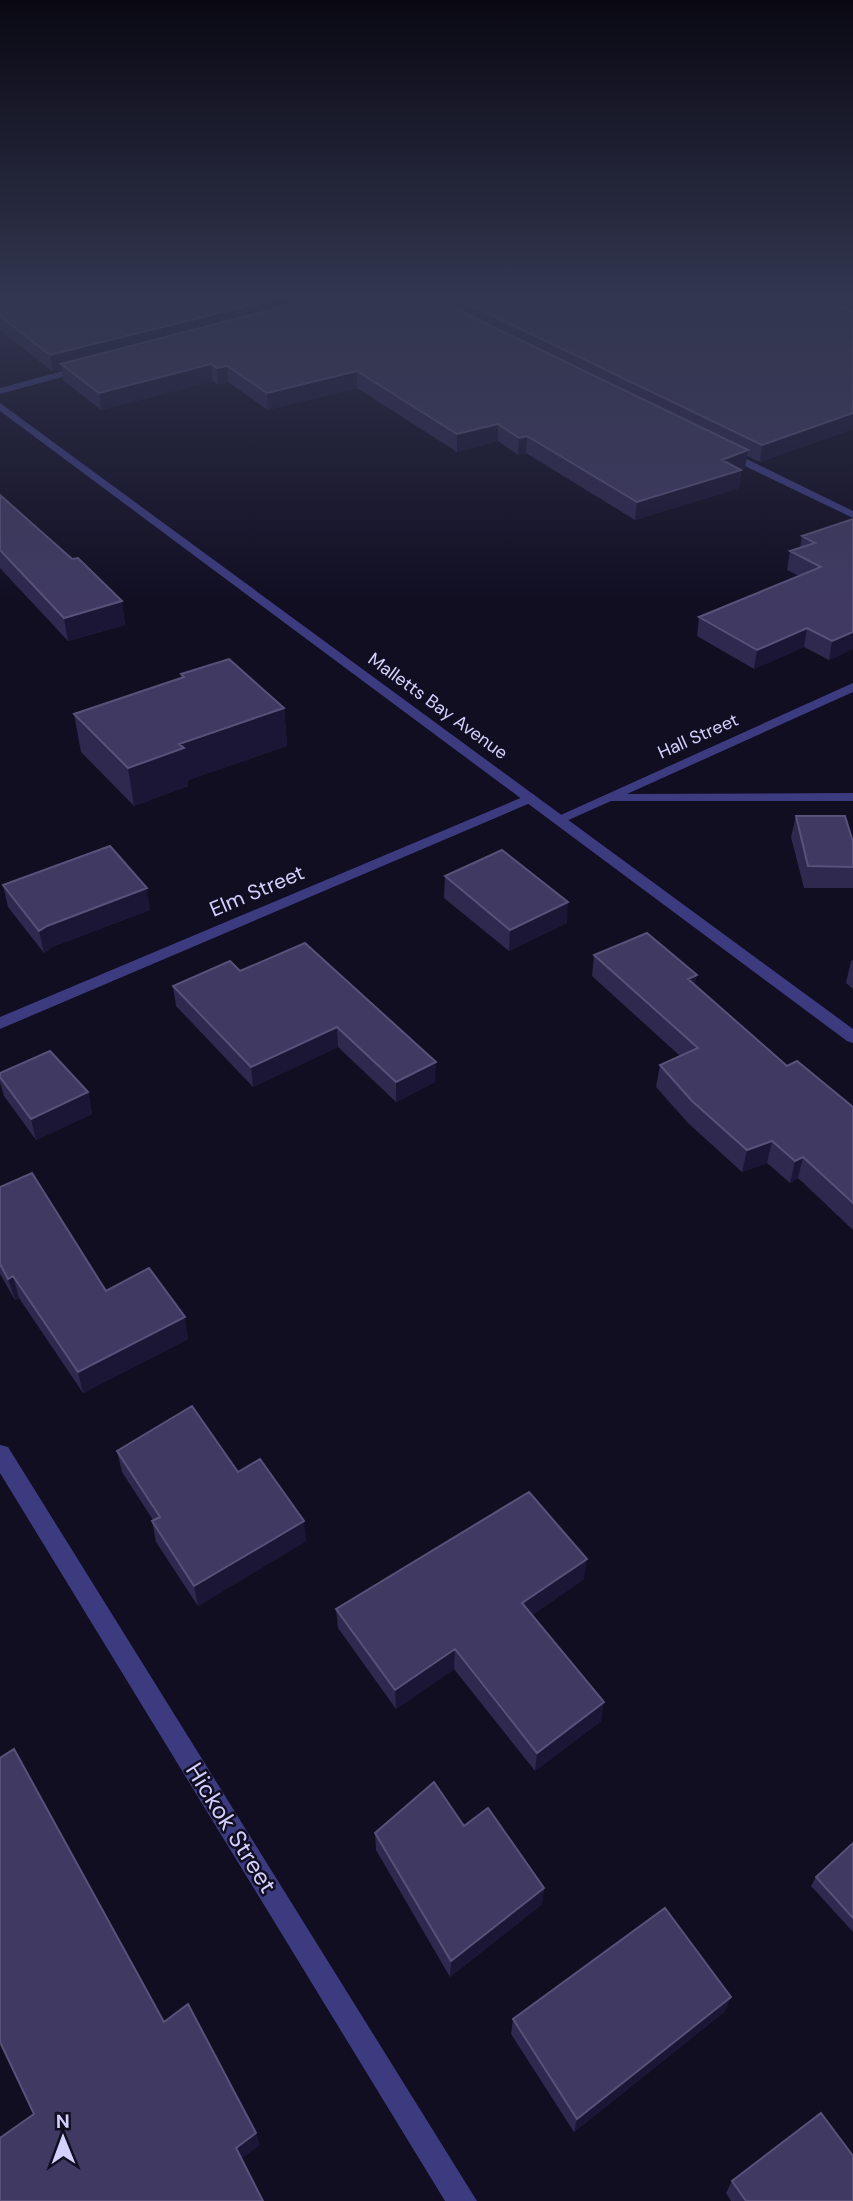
<svg xmlns="http://www.w3.org/2000/svg" width="853" height="2201" font-family="'DM Sans',sans-serif">
	<style>
		.lines { fill: none; stroke-linecap: round; stroke-linejoin: round }
		.minor { fill: #3c3b80; fill-rule: evenodd }
		.tertiary { fill: #3c3b80; fill-rule: evenodd }
		.wall { fill: #2f284f }
		.shaded-wall { fill: #1b1635 }
		.building { fill: #403a62; stroke: #58527a; stroke-width: 2 }
		.labels { text-anchor: middle; stroke-width: 5; stroke-linejoin: round; paint-order: stroke }
		.far-street-label { font-size: 18px; fill: #d5d1fe; stroke: #110e22 }
		.street-label { font-size: 21px; fill: #d5d1fe; stroke: #110e22 }
		.near-street-label { font-size: 24px; fill: #d5d1fe; stroke: #110e22 }
	</style>
	<rect width="100%" height="100%" fill="#110e22"/>
	<g class="lines">
		<path class="minor" d="M 85,365 L 90,368 L 88,370 L 0,394 L 0,388 Z
			M 720,450 L 728,450 L 853,511 L 853,518 L 720,454 Z
			M 853,683 L 853,692 L 627,794 L 853,793 L 853,801 L 611,801 L 564,822 L 559,823 L 552,819 Z
			M 530,794 L 535,795 L 535,801 L 0,1029 L 0,1017 Z
			M 0,1445 L 8,1447 L 477,2201 L 445,2201 L 0,1473 Z"/>
		<path class="tertiary" d="M 0,403 L 853,1029 L 853,1043 L 847,1041 L 0,411 Z"/>
	</g>
	<path class="wall" d="M 0,295 L 116,298 L 138,295 L 853,295 L 853,429 L 760,462 L 747,456 L 745,468 L 740,470 L 741,470 L 739,488 L 635,520 L 526,453 L 518,455 L 498,441 L 457,452 L 357,388 L 268,410 L 228,382 L 218,385 L 213,381 L 101,410 L 63,380 L 62,369 L 53,372 L 0,330 Z
		M 0,495 L 122,601 L 125,625 L 68,641 L 0,568 Z
		M 853,519 L 853,649 L 829,660 L 804,647 L 754,669 L 697,636 L 699,617 L 799,576 L 787,570 L 790,551 L 800,548 L 802,536 Z
		M 181,674 L 284,708 L 287,746 L 188,780 L 188,786 L 134,806 L 81,752 L 74,714 L 181,678 Z
		M 796,816 L 853,867 L 853,888 L 804,888 L 791,837 Z
		M 445,876 L 567,923 L 509,951 L 444,898 Z
		M 3,885 L 150,910 L 52,947 L 44,953 L 8,907 Z
		M 594,955 L 695,985 L 787,1066 L 853,1107 L 853,1230 L 798,1178 L 790,1183 L 767,1163 L 742,1172 L 688,1123 L 656,1087 L 660,1065 L 680,1056 L 592,976 Z
		M 853,960 L 853,989 L 846,983 L 851,961 Z
		M 240,971 L 435,1082 L 396,1102 L 338,1047 L 253,1087 L 176,1006 L 173,986 Z
		M 0,1073 L 88,1092 L 92,1114 L 36,1140 L 4,1096 L 0,1082 Z
		M 0,1187 L 106,1291 L 188,1339 L 83,1393 L 19,1298 L 15,1300 L 0,1274 Z
		M 117,1451 L 238,1472 L 306,1541 L 198,1606 L 156,1542 L 152,1521 L 153,1520 L 122,1472 Z
		M 584,1579 L 532,1615 L 601,1721 L 535,1771 L 454,1669 L 396,1709 L 338,1628 L 336,1609 Z
		M 464,1826 L 544,1888 L 542,1904 L 450,1977 L 376,1850 L 375,1833 Z
		M 853,1843 L 853,1932 L 811,1886 L 816,1877 Z
		M 731,1997 L 724,2012 L 574,2132 L 511,2034 L 513,2019 Z
		M 732,2181 L 853,2201 L 731,2201 L 726,2193 Z"/>
	<path class="shaded-wall" d="M 291,295 L 353,295 L 61,364 L 62,369 L 53,372 L 50,355 Z
		M 211,364 L 213,381 L 101,410 L 99,393 Z
		M 227,366 L 228,382 L 218,385 L 217,368 Z
		M 357,371 L 357,388 L 268,410 L 267,393 Z
		M 853,413 L 853,429 L 760,462 L 762,445 Z
		M 498,424 L 498,441 L 457,452 L 457,434 Z
		M 527,436 L 526,453 L 518,455 L 519,438 Z
		M 748,450 L 745,468 L 725,475 L 741,470 L 739,488 L 635,520 L 637,502 L 722,460 Z
		M 122,601 L 125,625 L 68,641 L 64,618 Z
		M 807,628 L 804,647 L 754,669 L 757,650 Z
		M 853,632 L 853,649 L 829,660 L 832,641 Z
		M 284,708 L 287,746 L 188,780 L 188,786 L 134,806 L 128,768 L 179,744 Z
		M 147,888 L 150,910 L 52,947 L 44,953 L 39,931 L 47,926 Z
		M 568,902 L 567,923 L 509,951 L 510,930 Z
		M 697,975 L 693,997 L 688,979 Z
		M 337,1027 L 338,1047 L 253,1087 L 251,1067 Z
		M 436,1062 L 435,1082 L 396,1102 L 396,1082 Z
		M 88,1092 L 92,1114 L 36,1140 L 31,1119 Z
		M 772,1141 L 767,1163 L 742,1172 L 747,1150 Z
		M 803,1157 L 798,1178 L 790,1183 L 795,1161 Z
		M 13,1276 L 19,1298 L 15,1300 L 8,1279 Z
		M 185,1317 L 188,1339 L 83,1393 L 78,1372 Z
		M 304,1521 L 306,1541 L 198,1606 L 194,1586 Z
		M 587,1559 L 584,1579 L 520,1623 L 522,1603 Z
		M 455,1649 L 454,1669 L 396,1709 L 395,1690 Z
		M 604,1702 L 601,1721 L 535,1771 L 537,1753 Z
		M 544,1888 L 542,1904 L 450,1977 L 451,1961 Z
		M 731,1997 L 724,2012 L 574,2132 L 577,2119 Z
		M 256,2133 L 260,2145 L 240,2160 L 236,2148 Z"/>
	<path class="building" d="M 0,295 L 111,295 L 116,298 L 138,295 L 291,295 L 50,355 L 0,316 Z
		M 327,295 L 427,295 L 748,450 L 722,460 L 741,470 L 637,502 L 527,436 L 519,438 L 498,424 L 457,434 L 357,371 L 267,393 L 227,366 L 217,368 L 211,364 L 99,393 L 61,364 Z
		M 450,295 L 813,295 L 853,311 L 853,413 L 762,445 Z
		M 837,295 L 853,295 L 853,301 Z
		M 0,495 L 72,559 L 78,558 L 122,601 L 64,618 L 0,550 Z
		M 853,519 L 853,632 L 832,641 L 807,628 L 757,650 L 699,617 L 821,567 L 790,551 L 815,543 L 802,536 Z
		M 229,659 L 284,708 L 179,744 L 184,748 L 128,768 L 74,714 L 184,677 L 181,674 Z
		M 796,816 L 845,816 L 853,842 L 853,867 L 808,866 Z
		M 110,846 L 147,888 L 47,926 L 39,931 L 3,885 Z
		M 502,850 L 568,902 L 510,930 L 445,876 Z
		M 647,933 L 697,975 L 688,979 L 787,1066 L 797,1061 L 853,1107 L 853,1203 L 803,1157 L 795,1161 L 772,1141 L 747,1150 L 692,1101 L 660,1065 L 698,1048 L 594,955 Z
		M 305,943 L 436,1062 L 396,1082 L 337,1027 L 251,1067 L 173,986 L 230,961 L 240,971 Z
		M 50,1051 L 88,1092 L 31,1119 L 0,1077 L 0,1073 Z
		M 32,1173 L 106,1291 L 149,1268 L 185,1317 L 78,1372 L 13,1276 L 8,1279 L 0,1264 L 0,1187 Z
		M 192,1406 L 238,1472 L 260,1459 L 304,1521 L 194,1586 L 152,1521 L 160,1517 L 117,1451 Z
		M 529,1492 L 587,1559 L 522,1603 L 604,1702 L 537,1753 L 455,1649 L 395,1690 L 336,1609 Z
		M 14,1749 L 164,2022 L 188,2004 L 256,2133 L 236,2148 L 263,2201 L 0,2201 L 0,2138 L 34,2114 L 0,2042 L 0,1758 Z
		M 434,1782 L 464,1826 L 488,1808 L 544,1888 L 451,1961 L 375,1833 Z
		M 853,1843 L 853,1918 L 816,1877 Z
		M 665,1908 L 731,1997 L 577,2119 L 513,2019 Z
		M 821,2113 L 853,2156 L 853,2201 L 746,2201 L 732,2181 Z"/>
	<linearGradient id="sky" x2="0" y2="1"><stop stop-color="#090813"/><stop offset="0.49" stop-color="#32364f"/><stop offset="1" stop-color="#32364f" stop-opacity="0"/></linearGradient>
	<rect width="853" height="603" fill="url(#sky)"/>
	<g class="labels">
		<g class="far-street-label">
			<text transform="translate(438 706) rotate(36)" y="6">Malletts Bay Avenue</text>
			<text transform="translate(698 736) rotate(-24)" y="6">Hall Street</text>
		</g>
		<g class="street-label">
			<text transform="translate(257 891) rotate(-23)" y="7">Elm Street</text>
		</g>
		<g class="near-street-label">
			<text transform="translate(231 1828) rotate(58)" y="8">Hickok Street</text>
		</g>
	</g>
	<g transform="translate(63 2138) rotate(359)" stroke="#110e22" stroke-width="5" paint-order="stroke">
	<path d="M0-5L12 26L0 18L-12 26Z" fill="#d5d1fe"/>
	<text y="-10" font-size="19" font-weight="bold" text-anchor="middle" fill="#d5d1fe">N</text>
	</g>
</svg>
